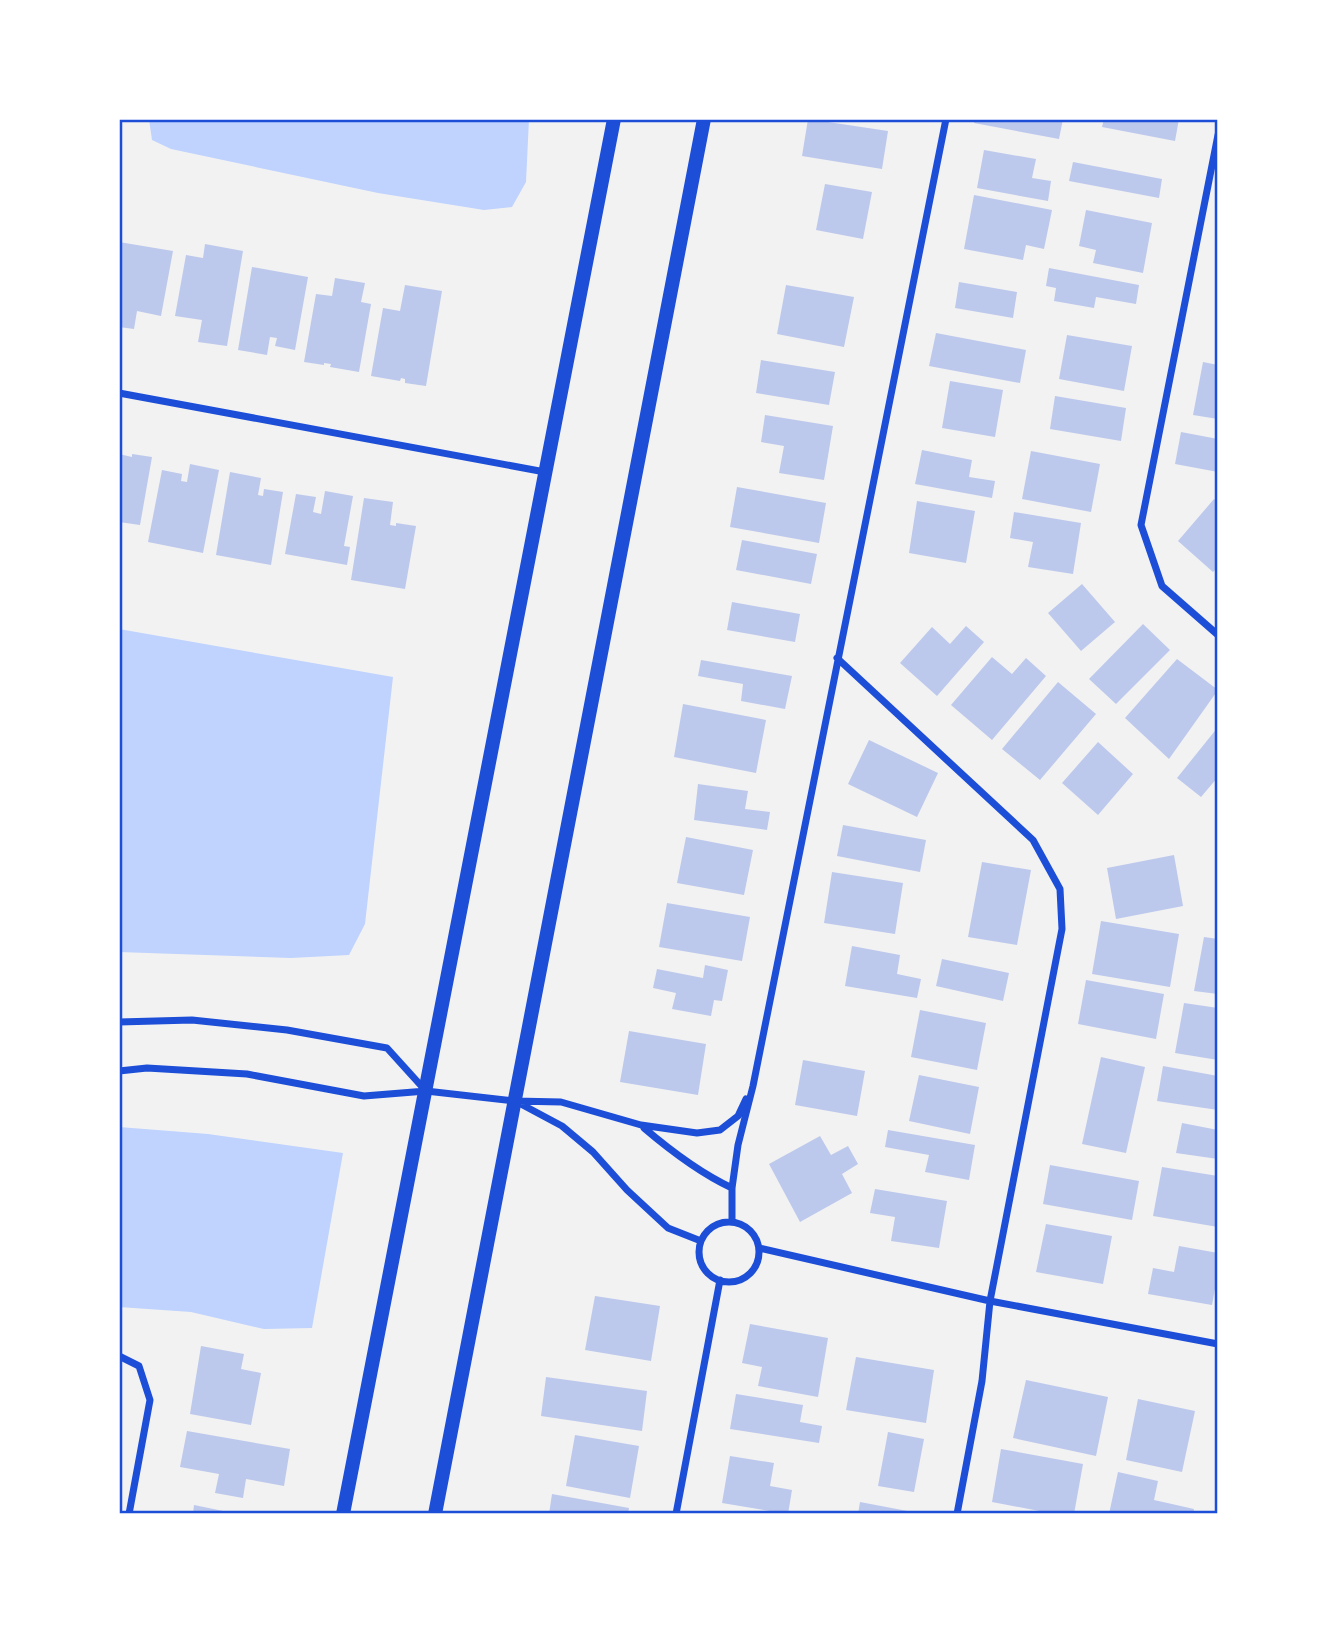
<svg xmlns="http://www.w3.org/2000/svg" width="1337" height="1633" font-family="'DM Sans',sans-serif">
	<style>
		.water { fill: #bfd3fe }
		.building { fill: #bdc9ec }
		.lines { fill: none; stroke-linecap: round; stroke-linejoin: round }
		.minor { stroke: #1d4ed8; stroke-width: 7 }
		.secondary { stroke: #1d4ed8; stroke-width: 14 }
		.neatline { fill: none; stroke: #1d4ed8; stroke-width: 2.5 }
	</style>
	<rect width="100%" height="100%" fill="#f2f2f2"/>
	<path class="water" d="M 149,119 L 529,119 L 526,182 L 512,207 L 484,210 L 378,193 L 171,149 L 152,140 Z
		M 119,629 L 393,677 L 365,924 L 349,955 L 291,958 L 119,952 Z
		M 119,1127 L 208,1134 L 343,1153 L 312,1328 L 264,1329 L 191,1312 L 119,1307 Z"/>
	<path class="building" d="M 808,119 L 888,131 L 882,169 L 802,156 Z
		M 975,119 L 1063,119 L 1059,139 L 974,123 Z
		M 1104,119 L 1179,119 L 1175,141 L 1102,127 Z
		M 984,150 L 1036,159 L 1032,178 L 1051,181 L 1048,201 L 977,188 Z
		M 1073,162 L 1162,179 L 1159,198 L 1069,181 Z
		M 825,184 L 872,192 L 863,239 L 816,230 Z
		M 974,195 L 1052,210 L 1044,249 L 1026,245 L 1023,260 L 964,249 Z
		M 1086,210 L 1152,223 L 1143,273 L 1093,263 L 1096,250 L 1079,246 Z
		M 119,242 L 173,251 L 161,316 L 137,311 L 134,329 L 119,327 Z
		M 205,244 L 243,251 L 227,346 L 198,342 L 202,320 L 175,316 L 186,255 L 203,258 Z
		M 252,267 L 308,277 L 295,350 L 275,346 L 277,338 L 270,337 L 267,355 L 238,350 Z
		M 1049,268 L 1139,285 L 1136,304 L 1096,297 L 1094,308 L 1054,301 L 1056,288 L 1046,286 Z
		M 335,278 L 365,283 L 361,302 L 371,304 L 359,372 L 330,367 L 331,364 L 324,363 L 324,365 L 304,362 L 316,294 L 332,296 Z
		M 959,282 L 1017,292 L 1013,318 L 955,308 Z
		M 405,285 L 442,291 L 426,386 L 405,383 L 405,379 L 401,378 L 400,381 L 371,376 L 383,308 L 400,311 Z
		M 786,285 L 854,297 L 844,347 L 777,334 Z
		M 936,333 L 1026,350 L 1020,383 L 929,366 Z
		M 1067,335 L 1132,346 L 1124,391 L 1059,379 Z
		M 761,360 L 835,372 L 829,405 L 756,393 Z
		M 1203,362 L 1218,365 L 1218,419 L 1193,415 Z
		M 950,381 L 1003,390 L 995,437 L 942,428 Z
		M 1055,396 L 1126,408 L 1121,441 L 1050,429 Z
		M 765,415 L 833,426 L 824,480 L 779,473 L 784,446 L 761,442 Z
		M 1181,432 L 1218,439 L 1218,472 L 1175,464 Z
		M 922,450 L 972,460 L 969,477 L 995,481 L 992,498 L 915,484 Z
		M 1031,451 L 1100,464 L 1091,512 L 1022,499 Z
		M 119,454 L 132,457 L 132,454 L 152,457 L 140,525 L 119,522 Z
		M 190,464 L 219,470 L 203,553 L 148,542 L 162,470 L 182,474 L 181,481 L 187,482 Z
		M 230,472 L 261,478 L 258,495 L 263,496 L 264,489 L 283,492 L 271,565 L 216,555 Z
		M 737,487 L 826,503 L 819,543 L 730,527 Z
		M 325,491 L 353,496 L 344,546 L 350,547 L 347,565 L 285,554 L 296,494 L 316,497 L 313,512 L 321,514 Z
		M 364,498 L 393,502 L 390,525 L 396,526 L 396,523 L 416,526 L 405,589 L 351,580 Z
		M 1214,499 L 1218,503 L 1218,567 L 1213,572 L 1178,541 Z
		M 917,501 L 975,511 L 966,563 L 909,553 Z
		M 1014,512 L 1081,523 L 1073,574 L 1028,567 L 1033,542 L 1010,538 Z
		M 742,540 L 817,554 L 811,584 L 736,570 Z
		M 1082,584 L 1115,622 L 1081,651 L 1048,613 Z
		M 732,602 L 800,614 L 795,642 L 727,630 Z
		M 1143,624 L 1170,650 L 1116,704 L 1089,679 Z
		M 966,626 L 984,642 L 937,696 L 900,663 L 932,627 L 950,644 Z
		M 992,657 L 1012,674 L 1026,658 L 1046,676 L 992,740 L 951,705 Z
		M 1177,659 L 1218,690 L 1169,759 L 1125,718 Z
		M 701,660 L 792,676 L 785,709 L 741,701 L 743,684 L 698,676 Z
		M 1058,682 L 1096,714 L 1040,780 L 1002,749 Z
		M 683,704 L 766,720 L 756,773 L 674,757 Z
		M 1218,727 L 1218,777 L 1201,797 L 1177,778 Z
		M 869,740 L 938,773 L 917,817 L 848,784 Z
		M 1098,742 L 1133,774 L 1098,815 L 1062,783 Z
		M 698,784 L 748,791 L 745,809 L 770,812 L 767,830 L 694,820 Z
		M 843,825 L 926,840 L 920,872 L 837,856 Z
		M 686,837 L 753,850 L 744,895 L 677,883 Z
		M 1174,855 L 1183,906 L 1116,919 L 1107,868 Z
		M 982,862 L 1031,870 L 1017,945 L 968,937 Z
		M 832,872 L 903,883 L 895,934 L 824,923 Z
		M 667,903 L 750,917 L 742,961 L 659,947 Z
		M 1101,921 L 1179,934 L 1170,987 L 1092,974 Z
		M 1204,937 L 1218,939 L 1218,994 L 1194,991 Z
		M 852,946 L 900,955 L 897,974 L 921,979 L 917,998 L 845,986 Z
		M 942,959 L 1009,973 L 1003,1001 L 936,986 Z
		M 705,965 L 728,970 L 722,1001 L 714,1000 L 711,1016 L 672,1009 L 676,993 L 653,988 L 657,969 L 703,978 Z
		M 1086,980 L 1164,994 L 1156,1039 L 1078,1024 Z
		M 1184,1003 L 1218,1008 L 1218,1060 L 1175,1053 Z
		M 920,1010 L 986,1023 L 977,1070 L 911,1057 Z
		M 629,1031 L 706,1044 L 698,1095 L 620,1082 Z
		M 1101,1057 L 1145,1067 L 1126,1153 L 1082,1144 Z
		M 803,1060 L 865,1071 L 857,1116 L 795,1105 Z
		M 1163,1066 L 1218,1076 L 1218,1110 L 1157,1101 Z
		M 919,1075 L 979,1087 L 970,1134 L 909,1121 Z
		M 1182,1123 L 1218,1130 L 1218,1159 L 1176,1153 Z
		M 888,1130 L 975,1145 L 969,1180 L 925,1172 L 929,1155 L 885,1147 Z
		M 820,1136 L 831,1155 L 848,1146 L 858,1164 L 842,1174 L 852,1193 L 800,1222 L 769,1164 Z
		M 1050,1165 L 1139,1181 L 1132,1220 L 1043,1204 Z
		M 1162,1167 L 1218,1176 L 1218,1227 L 1153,1216 Z
		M 875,1189 L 947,1201 L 939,1248 L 891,1241 L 895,1217 L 870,1213 Z
		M 1046,1224 L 1112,1236 L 1103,1284 L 1036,1272 Z
		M 1179,1246 L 1218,1253 L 1218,1272 L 1212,1305 L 1148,1294 L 1153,1268 L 1174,1272 Z
		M 595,1296 L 660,1306 L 651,1361 L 585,1350 Z
		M 750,1324 L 828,1338 L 818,1397 L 758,1386 L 762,1367 L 742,1363 Z
		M 201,1346 L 244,1354 L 241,1369 L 261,1373 L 251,1425 L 190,1414 Z
		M 856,1357 L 934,1370 L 926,1423 L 846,1410 Z
		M 546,1377 L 647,1391 L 642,1431 L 541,1416 Z
		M 1026,1380 L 1108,1397 L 1096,1456 L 1013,1438 Z
		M 736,1394 L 803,1405 L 800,1422 L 822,1426 L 819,1443 L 730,1429 Z
		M 1138,1399 L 1195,1411 L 1182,1472 L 1126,1460 Z
		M 187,1431 L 290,1449 L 284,1486 L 246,1479 L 243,1498 L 215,1493 L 219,1474 L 180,1467 Z
		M 888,1432 L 924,1439 L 914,1492 L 878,1486 Z
		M 575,1435 L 639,1446 L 630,1498 L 566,1486 Z
		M 1001,1449 L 1083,1464 L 1074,1514 L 1055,1514 L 992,1502 Z
		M 730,1456 L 774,1463 L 770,1486 L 792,1490 L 788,1514 L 722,1503 Z
		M 1118,1472 L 1158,1481 L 1154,1500 L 1194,1509 L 1193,1514 L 1109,1514 Z
		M 552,1494 L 629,1508 L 628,1514 L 549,1514 Z
		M 860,1502 L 918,1513 L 918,1514 L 858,1514 Z
		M 194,1505 L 233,1513 L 233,1514 L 193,1514 Z"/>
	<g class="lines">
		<path class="minor" d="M 1218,135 L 1141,525 L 1162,586 L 1218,635
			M 119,393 L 545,472
			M 837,658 L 1033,840 L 1060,889 L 1062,929 L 990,1301 L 982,1381 L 957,1514
			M 119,1022 L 192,1020 L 287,1030 L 387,1048 L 425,1090
			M 119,1071 L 147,1068 L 247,1074 L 364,1096 L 426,1091 L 515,1101 L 561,1102 L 641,1125 L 697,1133 L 720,1130 L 738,1116 L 746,1099
			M 519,1103 L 562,1126 L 593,1152 L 627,1190 L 668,1228 L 701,1241
			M 644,1128 C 671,1151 700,1173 732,1188
			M 732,1222 L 732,1188 L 738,1145 L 753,1086 L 946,119
			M699 1252a30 30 0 1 1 60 0a30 30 0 1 1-60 0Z
			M 759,1248 L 990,1301 L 1218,1344
			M 119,1356 L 139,1366 L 150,1400 L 129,1514
			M 676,1514 L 720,1280"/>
		<path class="secondary" d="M 343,1514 L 614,119
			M 435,1514 L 704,119"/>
	</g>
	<rect width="1337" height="1633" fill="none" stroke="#ffffff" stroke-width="242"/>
	<rect x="121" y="121" width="1095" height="1391" class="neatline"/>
</svg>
